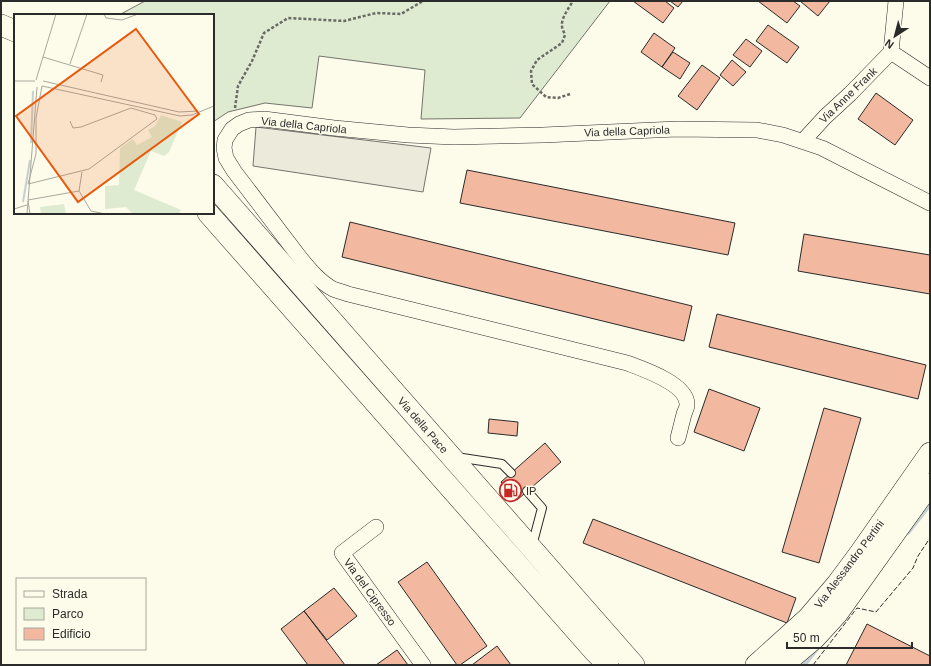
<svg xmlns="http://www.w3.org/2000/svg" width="931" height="666" font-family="Arial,sans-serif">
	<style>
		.green { fill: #deebd1; stroke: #74746e }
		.parking { fill: #eceadb; stroke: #74746e }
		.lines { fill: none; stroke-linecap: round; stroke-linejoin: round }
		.stream { stroke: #c7d0d0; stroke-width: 5 }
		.building { fill: #f2b8a0; stroke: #2b2b2b }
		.lane-casing { stroke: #2b2b2b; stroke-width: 10 }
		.street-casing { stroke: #2b2b2b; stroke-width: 16 }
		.secondary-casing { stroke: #2b2b2b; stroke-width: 22 }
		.path { stroke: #6a6964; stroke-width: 2.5; stroke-dasharray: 3 2; stroke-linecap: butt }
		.lane { stroke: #fdfbea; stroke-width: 8 }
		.street { stroke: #fdfbea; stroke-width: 15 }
		.secondary { stroke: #fdfbea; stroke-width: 21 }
		.fence { stroke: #2b2b2b; stroke-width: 1; stroke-dasharray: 5 2; stroke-linecap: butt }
		.labels { text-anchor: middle; stroke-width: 3; stroke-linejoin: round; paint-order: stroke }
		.street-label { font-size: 11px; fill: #2b2b2b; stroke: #fdfbea }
		.poi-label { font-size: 11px; fill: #2b2b2b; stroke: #fdfbea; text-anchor: start }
		.inset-river { fill: none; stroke: #c7d0d0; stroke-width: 2 }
		.inset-road { fill: none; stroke: #a9a89e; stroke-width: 1 }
		.view { fill: #e8590c; fill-opacity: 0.15; stroke: #e8590c; stroke-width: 2 }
		.inset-edge { fill: none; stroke: #2b2b2b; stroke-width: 2 }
	</style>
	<rect width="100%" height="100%" fill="#fdfbea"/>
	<path class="green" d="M 145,1 L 610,1 L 520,118 L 421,119 L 425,70 L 319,56 L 312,108 L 265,103 L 228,112 L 213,122 L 213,15 L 119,15 Z"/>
	<path class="parking" d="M 256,127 L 431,148 L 423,192 L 253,166 Z"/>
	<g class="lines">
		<path class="stream" d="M 908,532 L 930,504
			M 804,665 L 817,648"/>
	</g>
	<path class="building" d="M 633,1 L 665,1 L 674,8 L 663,23 Z
		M 670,1 L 683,1 L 678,7 Z
		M 758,1 L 793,1 L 800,6 L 787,23 Z
		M 800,1 L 830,1 L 818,16 Z
		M 768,25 L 799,47 L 787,63 L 756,41 Z
		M 654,33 L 675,48 L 662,67 L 641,52 Z
		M 746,39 L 762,51 L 750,67 L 733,55 Z
		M 673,52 L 690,63 L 680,79 L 662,67 Z
		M 732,60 L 746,72 L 733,86 L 720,75 Z
		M 702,65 L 720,78 L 697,110 L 678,96 Z
		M 876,93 L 913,120 L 895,145 L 858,119 Z
		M 467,170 L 735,223 L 728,255 L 460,203 Z
		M 350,222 L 692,306 L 684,341 L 342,257 Z
		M 804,234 L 930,255 L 930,294 L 798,271 Z
		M 717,314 L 926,365 L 918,399 L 709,347 Z
		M 709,389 L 760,408 L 744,451 L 694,432 Z
		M 824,408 L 861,418 L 819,563 L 782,552 Z
		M 489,419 L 518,422 L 517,436 L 488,433 Z
		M 545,443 L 561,462 L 517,500 L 501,482 Z
		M 593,519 L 796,598 L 787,623 L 583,543 Z
		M 427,562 L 487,646 L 460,665 L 457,665 L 398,582 Z
		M 334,588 L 357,616 L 327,640 L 304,611 Z
		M 304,611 L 345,665 L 308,665 L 281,629 Z
		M 867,624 L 930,656 L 930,665 L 846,665 Z
		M 497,646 L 511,665 L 472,665 Z
		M 397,650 L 408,665 L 376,665 Z"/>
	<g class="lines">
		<defs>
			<path id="lane" d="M 456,457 L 502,464 L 511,473
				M 527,491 L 542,508 L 532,546"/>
			<path id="street" d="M 891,52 L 930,78
				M 803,141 L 825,117 L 850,94 L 891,52 L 896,1
				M 678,438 C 680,430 682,422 684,414 C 685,411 687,408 687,405 C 688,384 643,369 627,363 L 348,294 C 343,292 338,291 333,289 C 320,282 310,270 301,259 L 234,171 L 226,158 L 224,148 L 225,140 L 232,129 L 239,124 L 249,120 L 264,119 L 334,128 L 408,135 L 454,137 L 543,135 L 677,129 L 757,130 L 783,135 L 822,148 L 930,203
				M 376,527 L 342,553 L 423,665"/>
			<path id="secondary" d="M 1,25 L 15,31
				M 213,185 L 634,665
				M 208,213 L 594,651 L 608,665
				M 756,665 L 808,618 L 837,584 L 860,553 L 930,453
				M 783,665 L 815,638 L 837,614 L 930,484"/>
		</defs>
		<use href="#lane" class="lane-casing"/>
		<use href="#street" class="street-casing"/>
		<use href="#secondary" class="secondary-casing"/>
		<path class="path" d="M 570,94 L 558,98 L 546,97 L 532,84 L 531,71 L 537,60 L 562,43 L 565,35 C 564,32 562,29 562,26 C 561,18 569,8 573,1
			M 235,108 L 238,86 L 252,61 L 264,33 L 288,18 L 344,21 L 376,13 L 401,14 L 423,1"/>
		<use href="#lane" class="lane"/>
		<use href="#street" class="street"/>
		<use href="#secondary" class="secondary"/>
		<path class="fence" d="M 813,665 L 857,608 L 876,612 L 913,568 L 918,556 L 930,538"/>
	</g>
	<defs>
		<symbol id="fuel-ring" viewBox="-11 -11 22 22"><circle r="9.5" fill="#fdfbea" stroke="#c62828" stroke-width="1.5"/><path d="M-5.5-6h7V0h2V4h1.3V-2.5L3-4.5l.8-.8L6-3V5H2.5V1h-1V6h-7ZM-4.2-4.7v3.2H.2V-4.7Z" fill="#c62828"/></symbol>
	</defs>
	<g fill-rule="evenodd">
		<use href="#fuel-ring" x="498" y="478" width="25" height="25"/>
	</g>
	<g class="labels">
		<g class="street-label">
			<text transform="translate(848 95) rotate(-44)" y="4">Via Anne Frank</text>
			<text transform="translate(304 125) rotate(6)" y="4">Via della Capriola</text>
			<text transform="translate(627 131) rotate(-2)" y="4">Via della Capriola</text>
			<text transform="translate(423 425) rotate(49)" y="4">Via della Pace</text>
			<text transform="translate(849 564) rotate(-53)" y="4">Via Alessandro Pertini</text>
			<text transform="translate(370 592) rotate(54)" y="4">Via del Cipresso</text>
		</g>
		<g class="poi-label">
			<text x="526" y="495">IP</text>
		</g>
	</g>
	<g transform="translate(14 14)">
		<rect width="200" height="200" fill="#fdfbea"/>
		<path d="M 147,101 L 168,108 L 155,138 L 150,142 L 137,137 L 120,176 L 167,196 L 165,200 L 119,200 L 112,193 L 91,195 L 91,172 L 105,171 L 106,134 L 119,125 L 123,131 L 138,123 L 134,116 L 141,112 ZM 50,190 L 52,200 L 27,200 L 26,193 Z" fill="#deebd1"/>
		<path class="inset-river" d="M 17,129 L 19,77M 9,188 L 16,146"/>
		<path class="inset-road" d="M 90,0 L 92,4 L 108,6 L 124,0M 29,43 L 89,61 L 87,68M 56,50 L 73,0M 22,66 L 42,0M 0,67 L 21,67M 29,67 L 165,98 L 184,97M 68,158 L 65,177 L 77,197 L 91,200M 14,170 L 22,140 L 22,104 L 28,72 L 166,102 L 178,101 L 200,92M 14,170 L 75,155 L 143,105 L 141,101 L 117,94 L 67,113 L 59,114 L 56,107M 14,186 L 65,177M 14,187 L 16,200M 0,195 L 13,191M 13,200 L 23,73"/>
		<path class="view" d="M 122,15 L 185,100 L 64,188 L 2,102 Z"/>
		<rect width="200" height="200" class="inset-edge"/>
	</g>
	<rect width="931" height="666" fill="none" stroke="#2b2b2b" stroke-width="4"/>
	<rect x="16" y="578" width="130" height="72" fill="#fdfbea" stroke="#a9a89e"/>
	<rect x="24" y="591" width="20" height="6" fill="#fdfbea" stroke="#a9a89e"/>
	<text x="52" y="598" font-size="12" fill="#2b2b2b">Strada</text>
	<rect x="24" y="608" width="20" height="12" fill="#deebd1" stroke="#a9a89e"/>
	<text x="52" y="618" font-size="12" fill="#2b2b2b">Parco</text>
	<rect x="24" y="628" width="20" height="12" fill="#f2b8a0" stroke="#a9a89e"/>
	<text x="52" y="638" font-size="12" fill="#2b2b2b">Edificio</text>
	<g transform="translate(895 36) rotate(216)" stroke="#fdfbea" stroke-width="3" paint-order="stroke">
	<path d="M0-3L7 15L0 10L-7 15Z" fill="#2b2b2b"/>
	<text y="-6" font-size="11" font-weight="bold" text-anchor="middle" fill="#2b2b2b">N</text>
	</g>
	<path d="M787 642v6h125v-6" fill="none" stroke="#2b2b2b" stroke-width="2"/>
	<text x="793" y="642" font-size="12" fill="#2b2b2b" stroke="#fdfbea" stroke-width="3" paint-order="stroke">50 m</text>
</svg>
